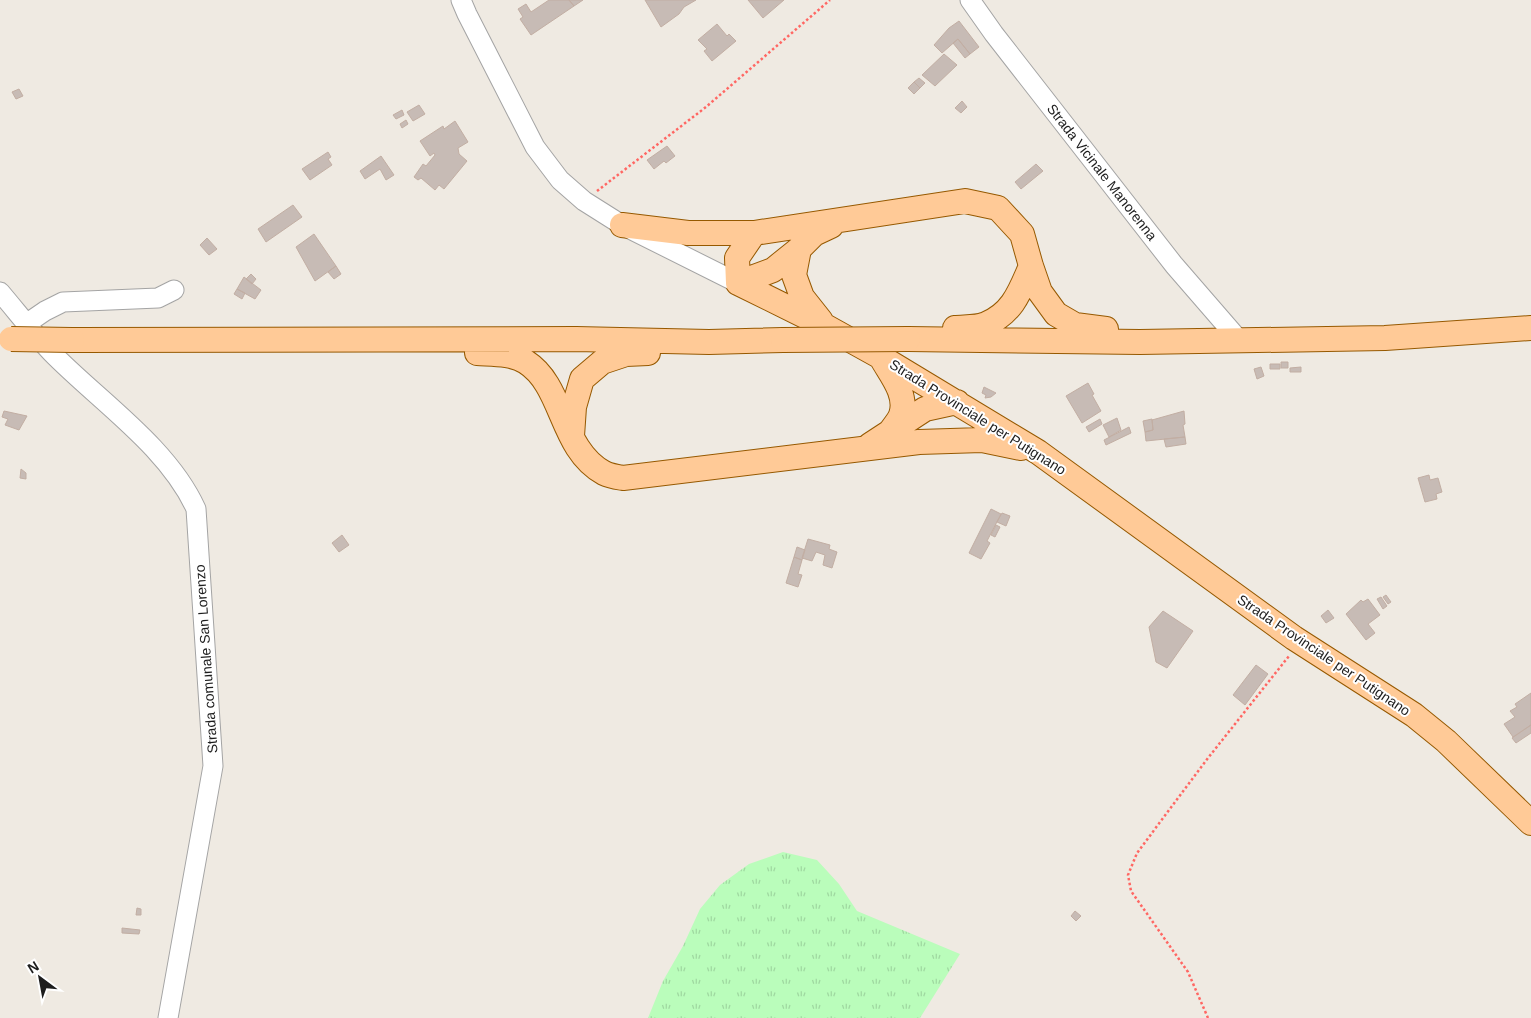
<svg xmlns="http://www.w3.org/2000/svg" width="1531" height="1018" font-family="Helvetica,sans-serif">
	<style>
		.park { fill: url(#park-tufts) }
		.building { fill: #c7bbb5; stroke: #c2aea3 }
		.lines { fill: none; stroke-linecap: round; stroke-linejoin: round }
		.minor-casing { stroke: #a4a4a4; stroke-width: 21 }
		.major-casing { stroke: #965900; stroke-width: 26 }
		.path { stroke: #ff6763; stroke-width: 2.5; stroke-dasharray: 2.5 2.5; stroke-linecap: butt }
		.minor { stroke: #fff; stroke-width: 19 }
		.major { stroke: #ffca97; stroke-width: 24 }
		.major-bridge-casing { stroke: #965900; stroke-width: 26; stroke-linecap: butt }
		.major-bridge { stroke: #ffca97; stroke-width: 24 }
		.labels { text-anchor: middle; stroke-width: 4; stroke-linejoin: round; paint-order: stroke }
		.street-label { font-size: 14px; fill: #1d1d1d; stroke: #fff }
	</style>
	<defs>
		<pattern id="park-tufts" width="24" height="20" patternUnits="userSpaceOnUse" patternTransform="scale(1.25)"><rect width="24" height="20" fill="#bafdbb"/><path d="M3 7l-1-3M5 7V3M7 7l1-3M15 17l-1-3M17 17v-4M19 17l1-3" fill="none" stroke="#9fd8a0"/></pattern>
	</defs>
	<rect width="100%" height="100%" fill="#efeae2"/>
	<path class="park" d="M 783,852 L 817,860 L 839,884 L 857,911 L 960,954 L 920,1018 L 648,1018 L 663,981 L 683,946 L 700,909 L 720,885 L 749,864 Z"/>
	<path class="building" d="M 549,0 L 569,0 L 574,6 L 531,35 L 520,19 L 523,17 L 518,9 L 526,4 L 531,12 Z
		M 569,0 L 583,0 L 574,6 Z
		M 645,0 L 696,0 L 684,7 L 679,14 L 661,27 Z
		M 748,0 L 784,0 L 763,18 Z
		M 959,21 L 979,47 L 970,54 L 958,39 L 942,53 L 934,45 L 949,28 Z
		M 717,24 L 727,36 L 729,34 L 736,41 L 712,61 L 704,51 L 707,49 L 698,40 Z
		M 958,39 L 970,54 L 965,58 L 953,43 Z
		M 944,54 L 957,65 L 935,86 L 922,75 Z
		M 919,78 L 925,83 L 920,88 L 914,82 Z
		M 914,82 L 920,88 L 914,94 L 908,88 Z
		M 19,89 L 23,96 L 16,99 L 12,92 Z
		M 962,101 L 967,107 L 961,113 L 955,108 Z
		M 419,105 L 425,114 L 413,121 L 407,112 Z
		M 402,110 L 404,115 L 396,119 L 393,115 Z
		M 406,120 L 408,124 L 402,128 L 400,124 Z
		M 455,121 L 468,142 L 458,148 L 459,154 L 467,161 L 444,189 L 439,185 L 435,190 L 421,178 L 418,180 L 414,177 L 423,164 L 426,166 L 435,155 L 434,153 L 430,156 L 420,141 L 443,126 L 444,129 Z
		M 667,146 L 675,156 L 666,163 L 664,161 L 654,169 L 647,160 Z
		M 328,152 L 331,157 L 328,159 L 332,165 L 310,180 L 302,169 Z
		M 381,156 L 394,175 L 386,180 L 380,169 L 365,179 L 360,171 Z
		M 1036,164 L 1043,171 L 1021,189 L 1015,182 Z
		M 293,205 L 302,217 L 266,242 L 258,229 Z
		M 314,234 L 336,266 L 315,281 L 296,247 Z
		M 207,238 L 217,249 L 209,255 L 200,245 Z
		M 336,266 L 341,274 L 334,279 L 328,272 Z
		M 251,274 L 256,279 L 252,284 L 246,279 Z
		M 244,277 L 261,290 L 255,299 L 237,289 Z
		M 237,289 L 245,293 L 242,299 L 234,294 Z
		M 1281,362 L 1288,362 L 1288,368 L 1281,368 Z
		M 1270,364 L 1280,364 L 1280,369 L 1270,369 Z
		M 1261,367 L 1264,376 L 1257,379 L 1254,369 Z
		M 1301,367 L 1301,372 L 1290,372 L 1290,368 Z
		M 1088,383 L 1094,394 L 1092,395 L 1101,411 L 1082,423 L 1066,396 Z
		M 984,387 L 996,393 L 991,397 L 985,398 L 986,395 L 982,393 Z
		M 4,411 L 27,416 L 19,430 L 5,425 L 8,419 L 2,417 Z
		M 1184,411 L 1185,424 L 1183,425 L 1185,437 L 1146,441 L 1145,432 L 1153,430 L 1152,420 Z
		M 1117,418 L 1121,430 L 1109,437 L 1103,425 Z
		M 1100,419 L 1102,424 L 1089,432 L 1086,427 Z
		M 1152,419 L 1153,430 L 1145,432 L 1143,421 Z
		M 1129,427 L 1131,433 L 1106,445 L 1104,440 Z
		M 1185,437 L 1186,444 L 1166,447 L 1164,439 Z
		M 21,469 L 26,473 L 26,479 L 20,478 Z
		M 1429,475 L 1430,480 L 1438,478 L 1442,492 L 1436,494 L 1437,499 L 1425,502 L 1418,478 Z
		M 991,509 L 1001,514 L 987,541 L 990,543 L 981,559 L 969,553 Z
		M 1002,513 L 1010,516 L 1006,526 L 997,522 Z
		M 996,525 L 1000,527 L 995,537 L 991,535 Z
		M 342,535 L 349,545 L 339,552 L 332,543 Z
		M 808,539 L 830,545 L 829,549 L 837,552 L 832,568 L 823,565 L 825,555 L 816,552 L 812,561 L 802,558 Z
		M 797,547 L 805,550 L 802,560 L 794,557 Z
		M 794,557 L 802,560 L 798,574 L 802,575 L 798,587 L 786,583 Z
		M 1386,595 L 1391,602 L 1388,604 L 1383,597 Z
		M 1381,597 L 1387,606 L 1383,609 L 1377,599 Z
		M 1368,599 L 1380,615 L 1368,624 L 1375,633 L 1366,640 L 1346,614 L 1361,600 L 1363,602 Z
		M 1328,610 L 1334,618 L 1326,623 L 1321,616 Z
		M 1163,611 L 1193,631 L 1167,668 L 1156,662 L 1149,627 Z
		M 1256,665 L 1268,674 L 1245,705 L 1233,695 Z
		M 1531,693 L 1531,725 L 1513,737 L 1504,724 L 1515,717 L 1510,711 L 1517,707 L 1515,704 Z
		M 1531,725 L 1531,733 L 1516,743 L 1512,738 Z
		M 137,908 L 141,909 L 141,915 L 136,915 Z
		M 1075,911 L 1081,916 L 1076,921 L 1071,916 Z
		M 122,928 L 140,930 L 139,934 L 122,933 Z"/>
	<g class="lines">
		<defs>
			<path id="minor" d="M 461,0 L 467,14 L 535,147 L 560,180 L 584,201 L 622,225 L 738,283
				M 970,0 L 994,34 L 1174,265 L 1239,340
				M 0,292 C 17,312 34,334 52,353 C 99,401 168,447 196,509 L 213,766 L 168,1018
				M 26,324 L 45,311 L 63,302 L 158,298 L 174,290"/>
			<path id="major" d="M 622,225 L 688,233 L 754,233 L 965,201 L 998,208 L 1022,234 L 1031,266 L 1040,292 L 1056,314 L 1075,325 L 1106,329
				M 799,249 L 794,275 L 802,297 L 821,321
				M 738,283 L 825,326 L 879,356 L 1038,452 L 1294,638 L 1414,715 L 1446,741 L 1531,823
				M 738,283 L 773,270 L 799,249 L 814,234 L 831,226
				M 738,283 L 737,258 L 754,233
				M 955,328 C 964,327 978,328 986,324 C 1013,313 1020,291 1031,266
				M 908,339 L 1140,342 L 1385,338 L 1531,328
				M 72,340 L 576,339 L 709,342 L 783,340
				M 477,353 C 493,354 512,353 526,362 C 564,386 560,449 604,473 C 610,476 617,477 623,478 L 919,442 L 982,440 L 1021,448
				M 882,359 C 891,375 908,395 901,415 C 899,421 893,427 890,432
				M 572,436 L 574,407 L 582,379 L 602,362 L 626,354 L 648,353
				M 870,445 L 925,409 L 957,402"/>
		</defs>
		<use href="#minor" class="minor-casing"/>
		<use href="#major" class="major-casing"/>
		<path class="path" d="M 597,191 L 706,107 L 830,0
			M 1208,1018 L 1188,972 L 1131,891 L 1128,875 L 1137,853 L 1208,758 L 1289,656"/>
		<use href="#minor" class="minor"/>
		<use href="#major" class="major"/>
		<defs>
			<path id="major-bridge" d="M 11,339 L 72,340
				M 783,340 L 908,339"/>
		</defs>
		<use href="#major-bridge" class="major-bridge-casing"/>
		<use href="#major-bridge" class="major-bridge"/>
	</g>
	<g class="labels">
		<g class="street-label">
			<text transform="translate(1102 172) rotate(52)" y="5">Strada Vicinale Manorenna</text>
			<text transform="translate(978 417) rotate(32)" y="5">Strada Provinciale per Putignano</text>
			<text transform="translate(1324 655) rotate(34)" y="5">Strada Provinciale per Putignano</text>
			<text transform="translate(206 659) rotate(-94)" y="5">Strada comunale San Lorenzo</text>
		</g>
	</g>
	<g transform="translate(40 978) rotate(328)" stroke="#ffffff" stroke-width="4" paint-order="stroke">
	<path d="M0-4L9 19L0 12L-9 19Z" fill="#1d1d1d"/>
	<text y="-8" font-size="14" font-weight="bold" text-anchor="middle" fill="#1d1d1d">N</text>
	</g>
</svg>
